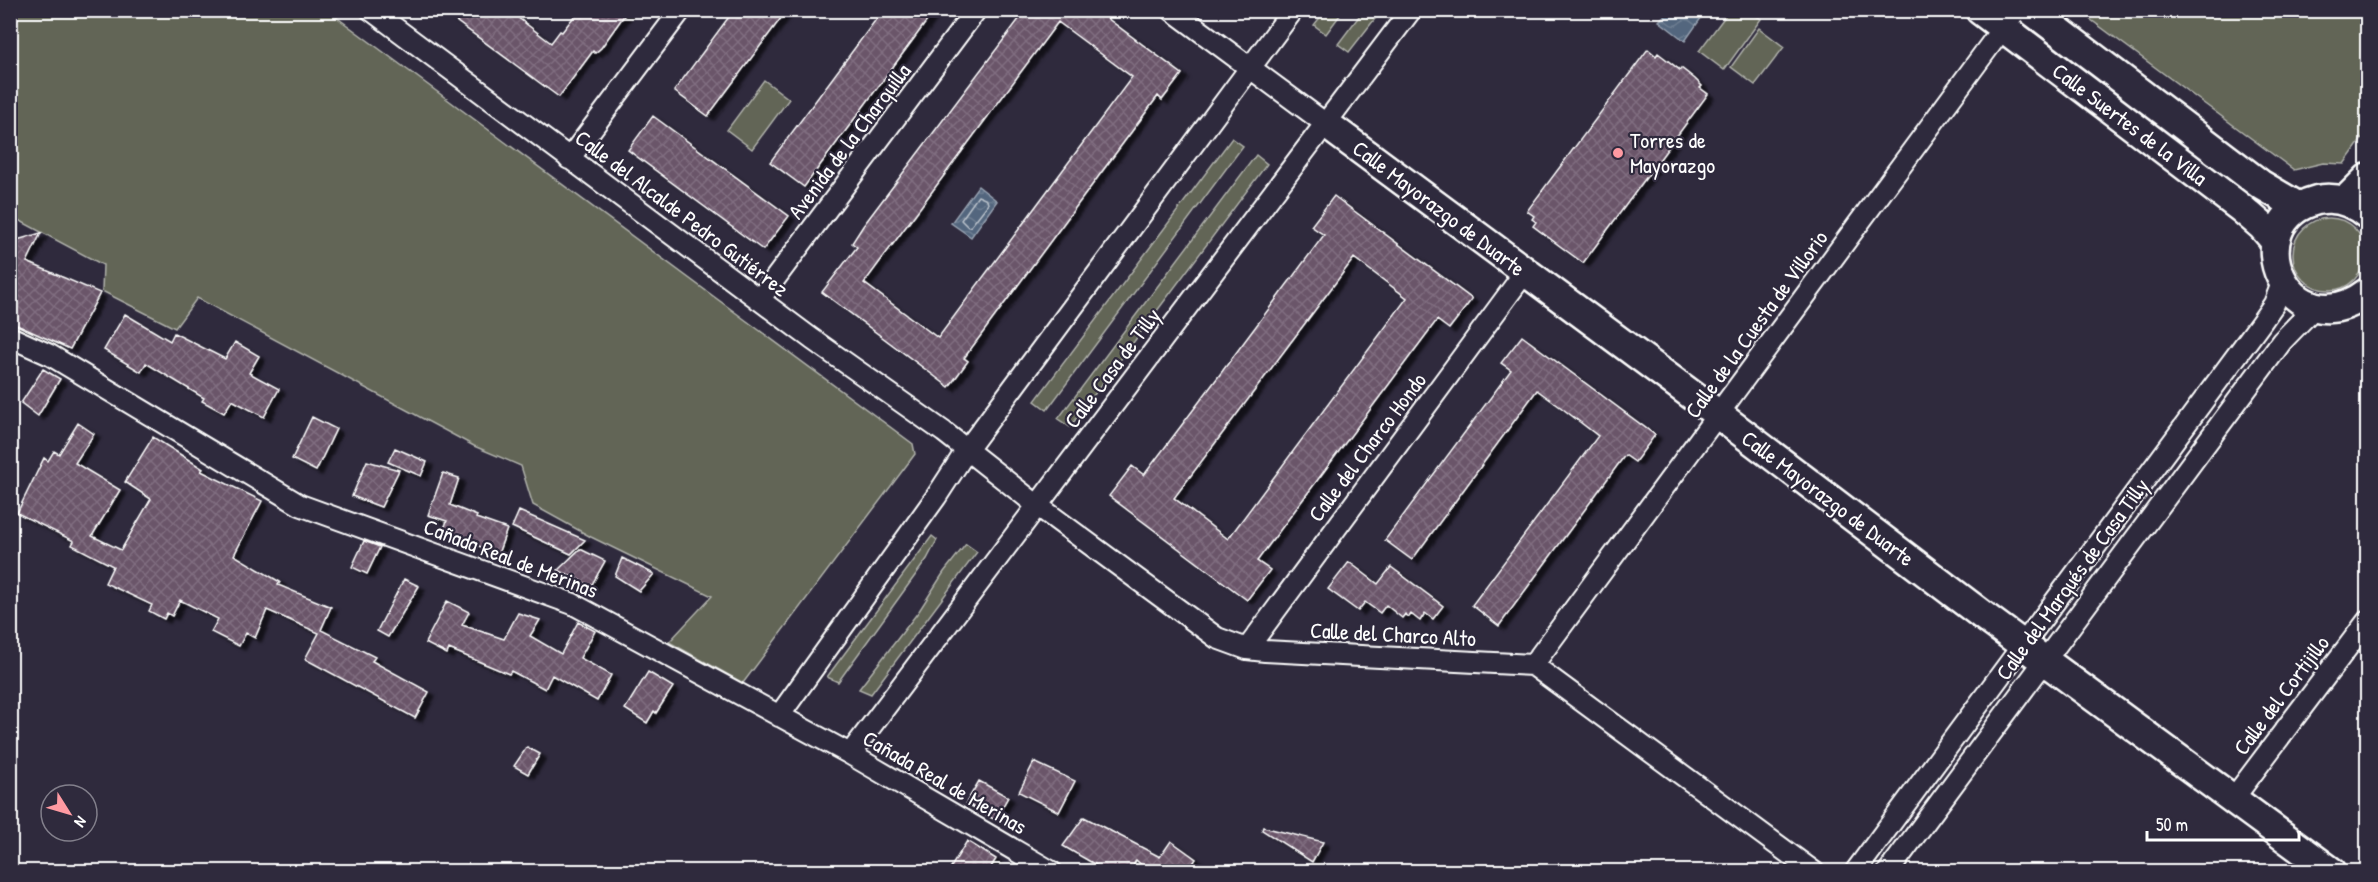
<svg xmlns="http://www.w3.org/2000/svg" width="2378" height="882" font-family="'Patrick Hand',sans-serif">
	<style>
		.green { fill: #626557; stroke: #b0b2ab; stroke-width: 1.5 }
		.water { fill: url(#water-waves); stroke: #98a3b2; stroke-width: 1.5 }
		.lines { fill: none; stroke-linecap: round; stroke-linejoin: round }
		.shore { stroke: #bac2cb; stroke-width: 1.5 }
		.building { fill: url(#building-cross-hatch); stroke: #fff; stroke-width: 1.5; fill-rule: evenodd; filter: url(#shadow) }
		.street-casing { stroke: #fff; stroke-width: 24 }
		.secondary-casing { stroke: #fff; stroke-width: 33 }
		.street { stroke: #2f2a3d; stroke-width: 20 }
		.secondary { stroke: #2f2a3d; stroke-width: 28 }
		.poi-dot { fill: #ff9aa2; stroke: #2f2a3d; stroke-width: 2 }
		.labels { text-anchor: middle; stroke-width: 4.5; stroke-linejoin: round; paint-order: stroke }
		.street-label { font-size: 22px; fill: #fff; stroke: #2f2a3d }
		.poi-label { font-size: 22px; fill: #fff; stroke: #2f2a3d; text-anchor: start }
	</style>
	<defs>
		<pattern id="water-waves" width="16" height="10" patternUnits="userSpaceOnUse" patternTransform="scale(1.5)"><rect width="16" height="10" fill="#53667e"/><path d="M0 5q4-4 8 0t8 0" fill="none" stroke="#6d7d91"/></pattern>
		<pattern id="building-cross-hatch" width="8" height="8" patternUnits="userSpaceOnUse" patternTransform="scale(1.5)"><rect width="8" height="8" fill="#6a5469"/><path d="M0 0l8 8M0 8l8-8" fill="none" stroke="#806e80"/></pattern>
		<filter id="shadow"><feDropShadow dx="6" dy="4" stdDeviation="1.5" flood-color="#0009"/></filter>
	</defs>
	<rect width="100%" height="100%" fill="#2f2a3d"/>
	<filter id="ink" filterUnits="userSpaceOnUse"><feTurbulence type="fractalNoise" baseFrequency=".0167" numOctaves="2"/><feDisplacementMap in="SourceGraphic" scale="12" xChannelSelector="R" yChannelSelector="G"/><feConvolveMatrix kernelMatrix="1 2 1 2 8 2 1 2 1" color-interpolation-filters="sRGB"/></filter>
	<g filter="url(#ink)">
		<path class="green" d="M 10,11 L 328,11 L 913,444 L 915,454 L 743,683 L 669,642 L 712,596 L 591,537 L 533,505 L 521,466 L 474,446 L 197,298 L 175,328 L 102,291 L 103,265 L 11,216 Z
			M 1325,11 L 1343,11 L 1326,34 L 1314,25 Z
			M 1363,11 L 1381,11 L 1349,52 L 1338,44 Z
			M 1729,11 L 1749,11 L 1761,19 L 1724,70 L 1699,51 Z
			M 2079,11 L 2367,11 L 2367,132 L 2344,164 L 2323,163 L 2294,170 Z
			M 1759,28 L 1784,47 L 1755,85 L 1731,67 Z
			M 764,80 L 789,99 L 752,149 L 727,130 Z
			M 1232,138 L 1243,146 L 1047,410 L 1035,401 Z
			M 1256,155 L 1267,164 L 1070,427 L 1058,419 Z
			M2293 254a36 36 0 1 1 72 0a36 36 0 1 1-72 0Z
			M 932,536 L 937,540 L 927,559 L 838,682 L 827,677 Z
			M 966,544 L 977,552 L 871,694 L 859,689 L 919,611 L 944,572 Z"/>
		<path class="water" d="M 1669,11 L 1669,10 L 1706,11 L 1685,41 L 1659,21 Z
			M 978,186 L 997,201 L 971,237 L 951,223 Z"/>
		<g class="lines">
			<path class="shore" d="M 978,196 L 987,200 L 988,204 L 971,226 L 968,227 L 961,220 Z"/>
		</g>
		<path class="building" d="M 441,10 L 508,10 L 551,43 L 560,31 L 562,32 L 579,10 L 628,10 L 601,48 L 595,53 L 593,51 L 559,97 Z
			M 734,10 L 787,10 L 708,116 L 674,91 Z
			M 883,10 L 935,10 L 804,187 L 770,162 Z
			M 1026,10 L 1096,10 L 1182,74 L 1162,100 L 1158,96 L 964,358 L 968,361 L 949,387 L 822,292 L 857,247 L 852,243 L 863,226 ZM 1058,22 L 1132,77 L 938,338 L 864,283 Z
			M 1648,49 L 1656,56 L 1658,53 L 1680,70 L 1681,68 L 1695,79 L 1702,86 L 1700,88 L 1708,94 L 1583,263 L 1533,226 L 1536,222 L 1532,219 L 1534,216 L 1527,211 Z
			M 653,116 L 789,216 L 763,250 L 628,150 Z
			M 1334,196 L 1472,299 L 1449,329 L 1437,320 L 1257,561 L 1270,570 L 1247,600 L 1109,496 L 1132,466 L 1144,475 L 1212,385 L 1324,235 L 1311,226 ZM 1354,258 L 1407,298 L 1228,539 L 1174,498 Z
			M 41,233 L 27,262 L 100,293 L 70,349 L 10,322 L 10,242 Z
			M 125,314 L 170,341 L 174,333 L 225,359 L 235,342 L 259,356 L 249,373 L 279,389 L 264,417 L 232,400 L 224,413 L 202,401 L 204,398 L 146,363 L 141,372 L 104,350 Z
			M 1522,336 L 1655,435 L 1635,462 L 1625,455 L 1499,626 L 1472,605 L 1598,436 L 1563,409 L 1537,390 L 1412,560 L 1385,540 L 1511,370 L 1501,363 Z
			M 43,369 L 60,379 L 38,416 L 21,403 Z
			M 312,417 L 336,429 L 316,471 L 292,459 Z
			M 78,423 L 94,434 L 75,463 L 120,490 L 92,536 L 121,550 L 151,499 L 125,482 L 153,437 L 203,469 L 201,471 L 262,501 L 234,555 L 280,582 L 278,585 L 331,607 L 321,630 L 375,657 L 372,661 L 429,692 L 415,718 L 305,659 L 319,633 L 267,610 L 255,638 L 246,633 L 239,646 L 211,632 L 218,619 L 180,600 L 172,616 L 167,613 L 164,619 L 149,611 L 152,605 L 105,583 L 113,566 L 72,545 L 74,541 L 17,513 L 44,458 L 48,461 L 54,451 L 59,454 Z
			M 395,448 L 427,462 L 421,476 L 388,462 Z
			M 367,461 L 399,470 L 381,507 L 352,496 Z
			M 443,473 L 459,478 L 450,505 L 477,516 L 476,518 L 507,529 L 498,554 L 443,531 L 447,521 L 428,515 Z
			M 519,511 L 585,540 L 571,554 L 512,527 Z
			M 364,541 L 380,547 L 367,574 L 352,567 Z
			M 580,549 L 605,561 L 591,586 L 558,570 Z
			M 622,558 L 654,574 L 639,591 L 615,576 Z
			M 1349,562 L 1378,584 L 1391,567 L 1443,606 L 1433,619 L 1425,613 L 1420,621 L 1411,614 L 1409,617 L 1405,614 L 1402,618 L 1386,605 L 1380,613 L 1365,602 L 1358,611 L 1328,589 Z
			M 404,579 L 419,586 L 388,637 L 377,631 Z
			M 447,601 L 469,612 L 462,625 L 504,639 L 518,613 L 540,620 L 530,636 L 561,654 L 578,622 L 595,631 L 580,658 L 611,675 L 597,701 L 552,675 L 545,689 L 511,671 L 509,674 L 449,649 L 447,654 L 425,643 Z
			M 648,672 L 673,687 L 656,713 L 654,711 L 647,723 L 625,709 Z
			M 527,747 L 540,754 L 528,774 L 514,766 Z
			M 1034,762 L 1075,781 L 1059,812 L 1019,792 Z
			M 979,781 L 1008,797 L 995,820 L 966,803 Z
			M 1084,817 L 1160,857 L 1171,841 L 1196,859 L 1187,872 L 1149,872 L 1136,860 L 1130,872 L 1108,872 L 1063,846 Z
			M 1263,827 L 1323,842 L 1312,862 L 1262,830 Z
			M 967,841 L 996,859 L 988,872 L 948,872 Z"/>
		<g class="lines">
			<defs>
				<path id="street" d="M 371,10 L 812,339 L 944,432 L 1038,506 L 1217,638 L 1247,649 L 1265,651 L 1533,665 L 1814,872
					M 1172,10 L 1326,124
					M 569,159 L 681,10
					M 759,300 L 976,10
					M 10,337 L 50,355 L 300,505 L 573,604 L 850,754 L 1052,872
					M 1247,649 L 1525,272
					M 1533,665 L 2016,10
					M 779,716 L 936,497 L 966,451 L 1293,10
					M 850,754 L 1411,10
					M 2233,799 L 2368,620
					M 1855,872 L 2260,324 L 2274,304 L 2282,283
					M 1888,872 L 2282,341 L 2315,307"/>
				<path id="secondary" d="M 1980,10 L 2241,208 L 2262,226 L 2275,241
					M 2031,10 L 2260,184 L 2299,207
					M 1326,124 L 1719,415 L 1981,614 L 2332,872
					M 2345,201 L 2368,178
					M 2368,215 C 2353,202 2335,196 2317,200 C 2232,222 2289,353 2368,292"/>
			</defs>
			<use href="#street" class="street-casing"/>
			<use href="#secondary" class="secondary-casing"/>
			<use href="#street" class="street"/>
			<use href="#secondary" class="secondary"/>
		</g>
	</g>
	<circle class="poi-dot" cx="1618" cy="153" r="6"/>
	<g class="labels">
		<g class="street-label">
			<text transform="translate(2130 124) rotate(37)" y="8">Calle Suertes de la Villa</text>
			<text transform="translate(849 141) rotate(-53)" y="8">Avenida de la Charquilla</text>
			<text transform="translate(1439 208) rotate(37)" y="8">Calle Mayorazgo de Duarte</text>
			<text transform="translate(682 213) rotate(37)" y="8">Calle del Alcalde Pedro Gutiérrez</text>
			<text transform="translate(1756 324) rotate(-54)" y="8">Calle de la Cuesta de Villorio</text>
			<text transform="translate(1112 368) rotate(-53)" y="8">Calle Casa de Tilly</text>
			<text transform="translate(1367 447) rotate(-53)" y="8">Calle del Charco Hondo</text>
			<text transform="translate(1828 498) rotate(37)" y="8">Calle Mayorazgo de Duarte</text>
			<text transform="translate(511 558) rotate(21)" y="8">Cañada Real de Merinas</text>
			<text transform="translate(2072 579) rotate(-54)" y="8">Calle del Marqués de Casa Tilly</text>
			<text transform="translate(1393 634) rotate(3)" y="8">Calle del Charco Alto</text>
			<text transform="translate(2281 695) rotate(-53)" y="8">Calle del Cortijillo</text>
			<text transform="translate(945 782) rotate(30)" y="8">Cañada Real de Merinas</text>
		</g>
		<g class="poi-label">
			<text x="1630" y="148">Torres de<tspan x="1630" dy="25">Mayorazgo</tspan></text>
		</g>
	</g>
	<rect width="2378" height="882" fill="none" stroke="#2f2a3d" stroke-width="36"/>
	<rect x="18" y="18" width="2342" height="846" fill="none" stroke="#fff" stroke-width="2" filter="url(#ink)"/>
	<g transform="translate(69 813) rotate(127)"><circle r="28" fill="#2f2a3d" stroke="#827f8b" stroke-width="1.5"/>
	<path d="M0-4.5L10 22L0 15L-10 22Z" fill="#ff9aa2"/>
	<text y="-9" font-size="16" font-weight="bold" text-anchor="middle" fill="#ffffff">N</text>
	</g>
	<path d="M2147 831v9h152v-9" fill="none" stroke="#ffffff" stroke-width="3"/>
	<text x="2156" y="831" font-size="18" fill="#ffffff" stroke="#2f2a3d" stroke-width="4.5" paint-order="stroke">50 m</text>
</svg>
